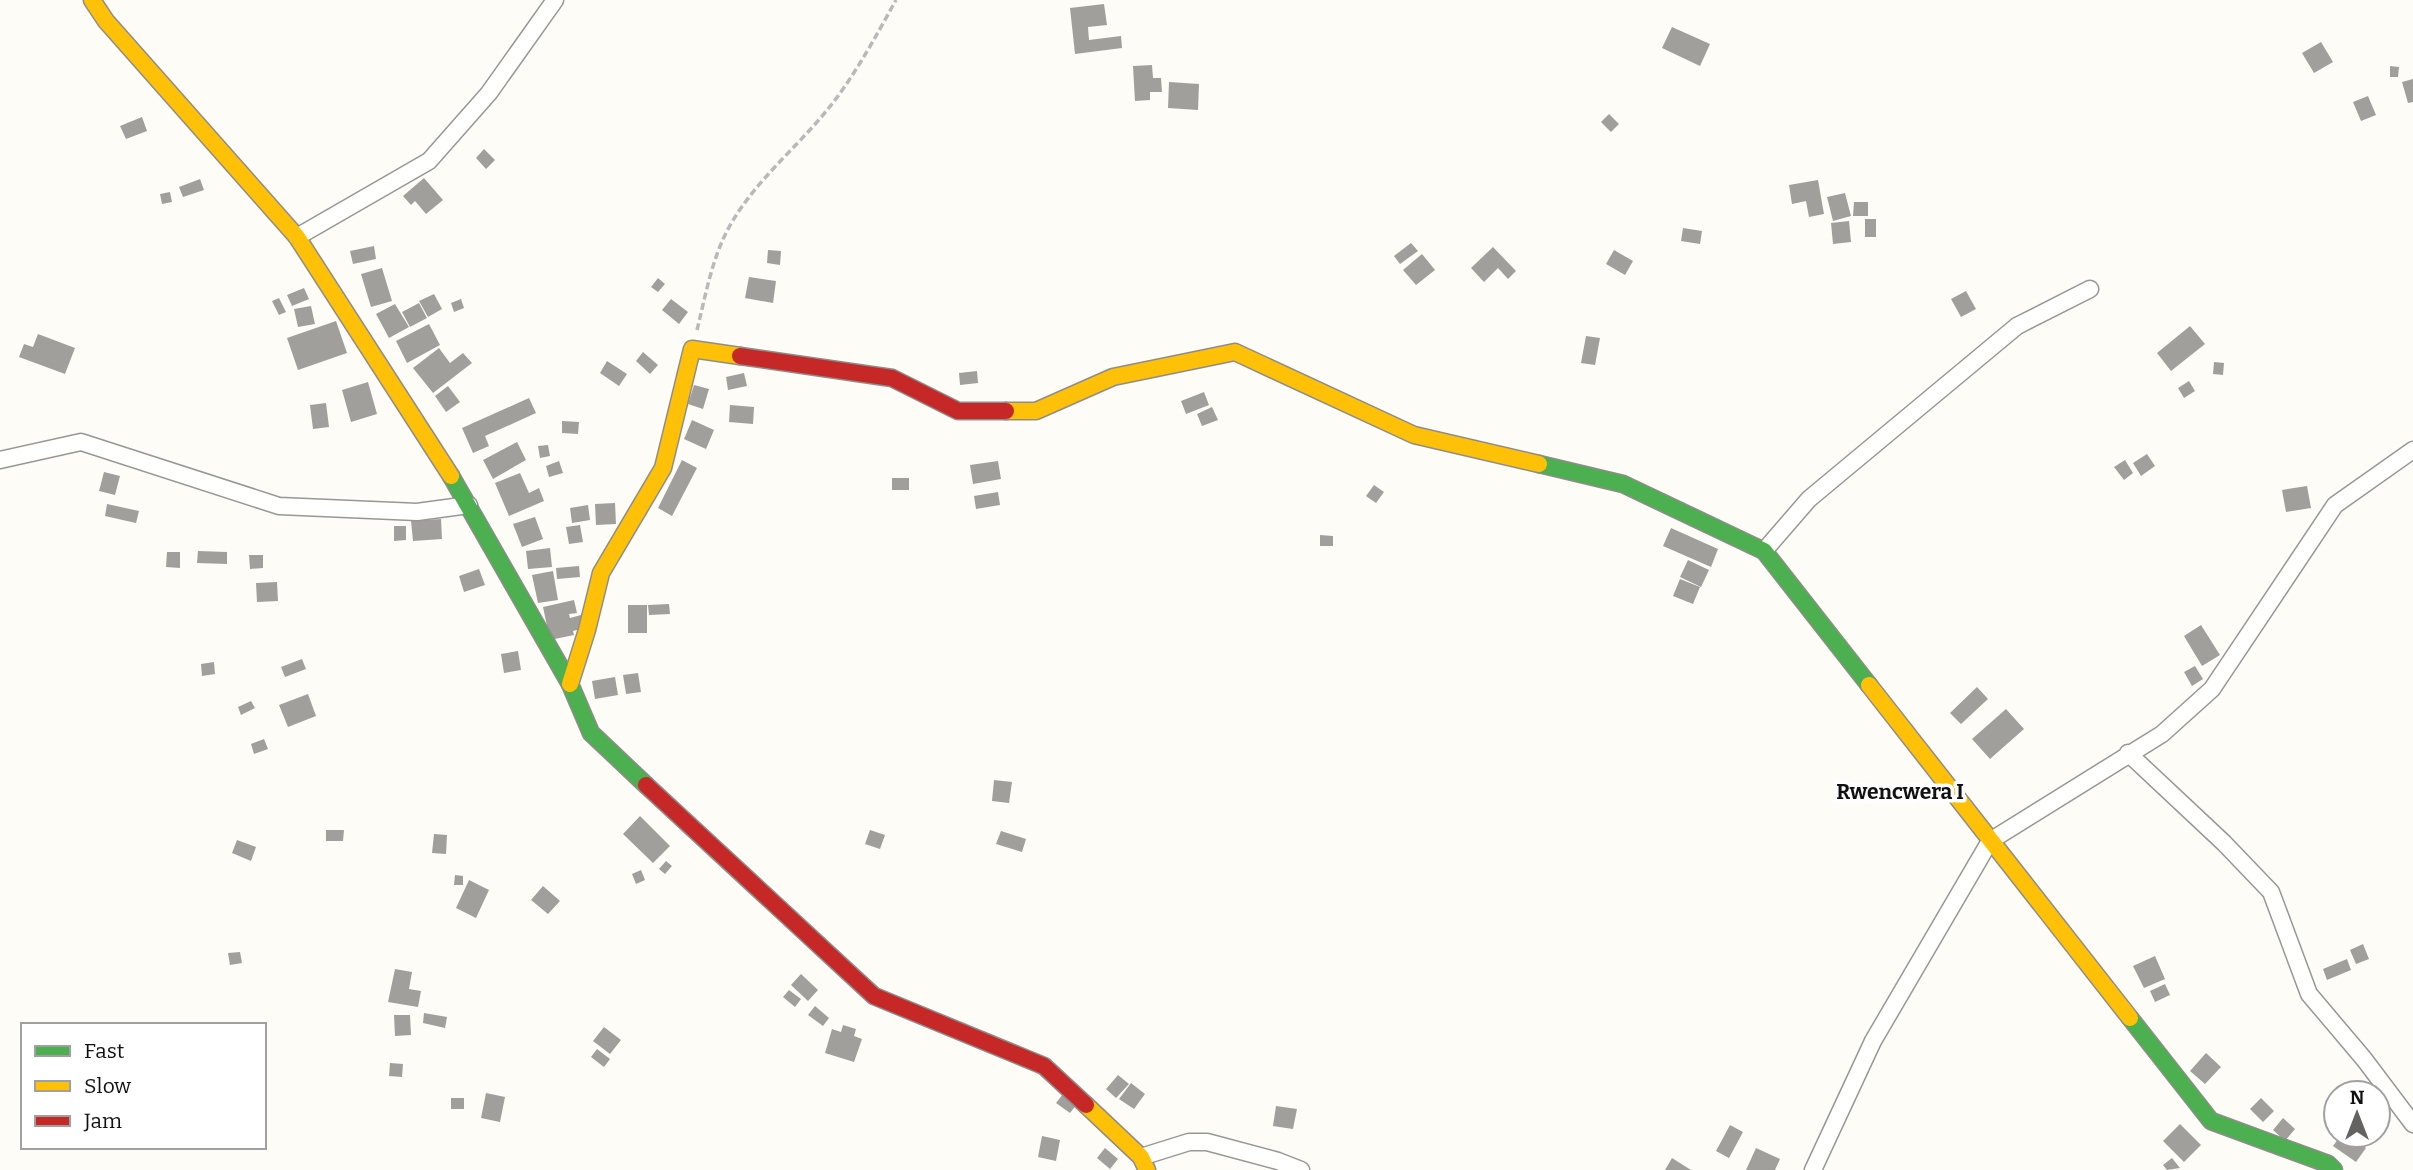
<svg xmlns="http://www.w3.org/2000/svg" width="2413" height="1170" font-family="Bitter,serif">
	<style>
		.building { fill: #a19f9c }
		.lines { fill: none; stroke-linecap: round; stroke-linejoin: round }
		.street-casing { stroke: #979795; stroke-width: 19 }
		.fast-casing { stroke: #8e8d8b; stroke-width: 19 }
		.slow-casing { stroke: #8e8d8b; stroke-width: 19 }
		.jam-casing { stroke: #8e8d8b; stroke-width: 19 }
		.path { stroke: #b9b9b8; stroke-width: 3.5; stroke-dasharray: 7 3.5; stroke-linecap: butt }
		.street { stroke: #fffffe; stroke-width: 16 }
		.fast { stroke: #4caf50; stroke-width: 16 }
		.slow { stroke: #ffc107; stroke-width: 16 }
		.jam { stroke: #c62828; stroke-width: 16 }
		.labels { text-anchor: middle; stroke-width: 7; stroke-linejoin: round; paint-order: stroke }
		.quarter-label { font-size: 21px; font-weight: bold; fill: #111; stroke: #fff }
	</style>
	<rect width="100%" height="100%" fill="#fdfcf7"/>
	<path class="building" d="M 1104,4 L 1107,25 L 1088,27 L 1089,40 L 1121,36 L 1122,48 L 1075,54 L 1070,8 Z
		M 1672,27 L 1710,44 L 1700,66 L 1662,48 Z
		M 2321,42 L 2333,62 L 2314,73 L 2302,53 Z
		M 1152,65 L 1153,78 L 1161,78 L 1162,92 L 1150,92 L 1150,100 L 1135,101 L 1133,66 Z
		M 2390,66 L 2399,67 L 2398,77 L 2390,77 Z
		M 2413,79 L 2413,102 L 2408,103 L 2402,82 Z
		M 1169,82 L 1199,84 L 1198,110 L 1168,108 Z
		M 2368,96 L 2376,115 L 2361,121 L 2353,102 Z
		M 1609,114 L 1619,124 L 1611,132 L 1601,122 Z
		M 142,117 L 147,131 L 126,139 L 120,126 Z
		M 484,149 L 495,160 L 486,169 L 476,158 Z
		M 424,178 L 443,200 L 426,214 L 415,201 L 411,205 L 403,196 Z
		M 200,179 L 204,190 L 183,197 L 179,187 Z
		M 1818,180 L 1824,214 L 1809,217 L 1806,201 L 1792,204 L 1789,185 Z
		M 170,192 L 172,202 L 162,204 L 160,194 Z
		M 1845,193 L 1851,216 L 1833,221 L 1827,197 Z
		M 1854,202 L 1868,202 L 1868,216 L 1853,216 Z
		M 1865,219 L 1876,219 L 1876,237 L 1865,237 Z
		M 1849,221 L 1851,242 L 1833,244 L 1831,223 Z
		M 1683,228 L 1702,231 L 1700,244 L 1681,241 Z
		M 1411,243 L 1418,251 L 1400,264 L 1394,256 Z
		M 374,246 L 376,259 L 353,264 L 350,251 Z
		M 1493,247 L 1516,271 L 1508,279 L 1498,268 L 1484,282 L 1471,268 Z
		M 768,250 L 781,251 L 780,265 L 767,263 Z
		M 1614,250 L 1633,261 L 1625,275 L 1606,264 Z
		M 1422,254 L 1435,270 L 1416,285 L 1403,270 Z
		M 382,268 L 392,301 L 371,307 L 361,274 Z
		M 749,277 L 776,281 L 773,303 L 745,298 Z
		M 658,278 L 665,284 L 658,292 L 651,287 Z
		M 304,288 L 309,299 L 292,306 L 287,295 Z
		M 1966,291 L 1976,309 L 1961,317 L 1951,299 Z
		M 434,294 L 442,309 L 428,317 L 419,301 Z
		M 279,298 L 286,312 L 279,315 L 272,301 Z
		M 461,299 L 464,308 L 454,312 L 451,303 Z
		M 671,299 L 688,312 L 679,324 L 662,310 Z
		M 419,303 L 427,318 L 410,327 L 402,312 Z
		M 395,304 L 409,327 L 389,338 L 376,314 Z
		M 311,306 L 315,324 L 298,327 L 294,309 Z
		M 336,321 L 347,353 L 298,370 L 287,338 Z
		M 429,324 L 440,345 L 407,363 L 396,341 Z
		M 2190,326 L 2205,344 L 2171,371 L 2157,353 Z
		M 38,334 L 75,348 L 65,374 L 19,357 L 24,344 L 33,347 Z
		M 1586,336 L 1600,338 L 1595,365 L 1581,363 Z
		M 439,348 L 450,363 L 463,353 L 472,363 L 433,393 L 413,368 Z
		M 643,352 L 658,365 L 650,374 L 636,361 Z
		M 607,361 L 627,374 L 619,386 L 600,373 Z
		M 2214,362 L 2224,363 L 2223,375 L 2213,374 Z
		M 977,371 L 978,383 L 960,385 L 959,373 Z
		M 744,373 L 747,386 L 728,390 L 726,377 Z
		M 2189,381 L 2195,391 L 2184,398 L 2178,388 Z
		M 368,382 L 377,414 L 351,422 L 342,390 Z
		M 694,385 L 709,389 L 703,409 L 688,404 Z
		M 448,386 L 460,402 L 446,412 L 435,396 Z
		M 1204,392 L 1209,405 L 1186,414 L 1181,401 Z
		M 529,398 L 536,413 L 485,436 L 489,446 L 473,453 L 462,428 Z
		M 326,403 L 329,427 L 313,429 L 310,405 Z
		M 730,405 L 754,407 L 753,424 L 729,422 Z
		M 1212,407 L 1218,420 L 1202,426 L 1197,414 Z
		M 692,420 L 714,430 L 706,449 L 684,439 Z
		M 562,421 L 579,422 L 578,434 L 562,433 Z
		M 517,442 L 526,460 L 493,479 L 483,460 Z
		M 548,445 L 550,456 L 540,458 L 538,446 Z
		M 2147,454 L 2155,466 L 2141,476 L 2133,463 Z
		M 682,460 L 697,468 L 672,516 L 658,508 Z
		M 2125,460 L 2133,473 L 2124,480 L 2114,467 Z
		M 559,461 L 563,473 L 549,477 L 546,466 Z
		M 998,461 L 1001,479 L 973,484 L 970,465 Z
		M 104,472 L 120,476 L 115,495 L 99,491 Z
		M 520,473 L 529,493 L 539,488 L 544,501 L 509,516 L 495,483 Z
		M 892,478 L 909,478 L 909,490 L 892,490 Z
		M 1374,485 L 1384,492 L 1376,503 L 1366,496 Z
		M 2307,486 L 2311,508 L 2286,512 L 2282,490 Z
		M 998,492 L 1000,505 L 976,509 L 974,496 Z
		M 615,503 L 616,524 L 596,525 L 595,504 Z
		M 107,504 L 139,511 L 136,523 L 105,516 Z
		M 588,505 L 590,520 L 572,523 L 570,508 Z
		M 535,517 L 543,539 L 522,547 L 513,524 Z
		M 441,519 L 442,539 L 413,541 L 411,521 Z
		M 580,525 L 583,542 L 569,544 L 566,527 Z
		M 394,526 L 406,526 L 406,540 L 394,541 Z
		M 1671,528 L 1718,549 L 1711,567 L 1663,546 Z
		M 1320,535 L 1333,536 L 1333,546 L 1320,546 Z
		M 550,548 L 552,567 L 528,569 L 526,551 Z
		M 198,551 L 227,552 L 227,564 L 197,563 Z
		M 167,552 L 180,552 L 180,568 L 166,567 Z
		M 249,555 L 263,555 L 263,568 L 250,569 Z
		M 1688,560 L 1709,570 L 1701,587 L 1680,577 Z
		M 579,566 L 580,577 L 557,579 L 556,568 Z
		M 479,569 L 485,585 L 464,592 L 459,576 Z
		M 553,571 L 558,600 L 538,603 L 532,575 Z
		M 1680,579 L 1700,587 L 1693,604 L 1673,596 Z
		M 277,582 L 278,601 L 257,602 L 256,583 Z
		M 574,600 L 577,613 L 569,614 L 570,618 L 581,615 L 584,628 L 573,631 L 574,635 L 550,640 L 543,607 Z
		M 669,604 L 670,614 L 649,615 L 648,605 Z
		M 628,605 L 647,605 L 647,633 L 628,633 Z
		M 2201,625 L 2220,655 L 2202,666 L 2184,636 Z
		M 518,651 L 521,670 L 504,673 L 501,654 Z
		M 302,659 L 306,669 L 285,677 L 281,667 Z
		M 214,662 L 215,674 L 202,676 L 201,664 Z
		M 2195,666 L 2203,679 L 2192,686 L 2184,672 Z
		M 638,673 L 641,692 L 626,694 L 623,675 Z
		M 615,677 L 618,695 L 595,699 L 592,681 Z
		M 1977,687 L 1988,699 L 1961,724 L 1950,713 Z
		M 308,694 L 316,716 L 288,727 L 279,705 Z
		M 251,701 L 255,708 L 241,715 L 238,707 Z
		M 2006,709 L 2024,729 L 1990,759 L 1972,739 Z
		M 264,739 L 268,749 L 254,754 L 251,744 Z
		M 994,780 L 1012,782 L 1009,803 L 992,801 Z
		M 640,816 L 670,846 L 653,863 L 623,834 Z
		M 326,830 L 344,830 L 343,841 L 326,841 Z
		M 870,830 L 885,835 L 880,849 L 865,844 Z
		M 1001,831 L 1026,839 L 1022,852 L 996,844 Z
		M 434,834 L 447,835 L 446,854 L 432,853 Z
		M 237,840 L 256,847 L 251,861 L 232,853 Z
		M 666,861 L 672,866 L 665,874 L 659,869 Z
		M 641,870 L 645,880 L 636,884 L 632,874 Z
		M 455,875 L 463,876 L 463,885 L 454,885 Z
		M 469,880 L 489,890 L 476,918 L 456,908 Z
		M 543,886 L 560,901 L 548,914 L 531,900 Z
		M 2363,944 L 2369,959 L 2356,964 L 2350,950 Z
		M 240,952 L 242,963 L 230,965 L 228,953 Z
		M 2155,956 L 2165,979 L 2144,988 L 2133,966 Z
		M 2347,959 L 2351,970 L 2327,980 L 2323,969 Z
		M 395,969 L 412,972 L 409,989 L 421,991 L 418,1007 L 388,1002 Z
		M 801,974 L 818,990 L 808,1001 L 791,985 Z
		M 2165,984 L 2170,995 L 2155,1002 L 2150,991 Z
		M 789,990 L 801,999 L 795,1007 L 783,997 Z
		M 815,1006 L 829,1018 L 823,1026 L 808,1015 Z
		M 424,1013 L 447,1017 L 445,1028 L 423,1023 Z
		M 394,1015 L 410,1015 L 411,1035 L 395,1036 Z
		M 843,1025 L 856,1029 L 854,1036 L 862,1039 L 854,1062 L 825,1053 L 832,1029 L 841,1032 Z
		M 604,1027 L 621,1040 L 610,1054 L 593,1041 Z
		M 597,1049 L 610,1059 L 604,1067 L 591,1057 Z
		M 2206,1053 L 2221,1067 L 2205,1084 L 2190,1071 Z
		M 390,1063 L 403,1064 L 402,1077 L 389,1076 Z
		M 1118,1075 L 1129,1084 L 1116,1098 L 1106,1089 Z
		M 1131,1083 L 1145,1094 L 1134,1109 L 1119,1099 Z
		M 486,1093 L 505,1097 L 500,1122 L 481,1118 Z
		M 1063,1094 L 1077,1104 L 1070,1113 L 1056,1103 Z
		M 451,1098 L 464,1098 L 464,1109 L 451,1109 Z
		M 2261,1098 L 2274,1111 L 2263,1122 L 2250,1109 Z
		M 1276,1106 L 1297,1109 L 1293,1129 L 1273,1126 Z
		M 2283,1118 L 2295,1129 L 2285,1141 L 2273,1130 Z
		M 2180,1124 L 2201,1145 L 2184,1162 L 2163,1141 Z
		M 1730,1125 L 1743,1132 L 1729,1158 L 1716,1151 Z
		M 2341,1135 L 2349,1135 L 2366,1148 L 2356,1162 L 2333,1146 Z
		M 1042,1136 L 1060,1140 L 1056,1161 L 1038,1157 Z
		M 1105,1148 L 1118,1159 L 1110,1169 L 1097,1158 Z
		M 1756,1148 L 1780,1159 L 1775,1170 L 1746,1170 Z
		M 1672,1158 L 1691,1170 L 1665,1170 Z
		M 2172,1158 L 2180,1168 L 2167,1170 L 2163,1165 Z"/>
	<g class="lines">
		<defs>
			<path id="street" d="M 297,237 L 429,161 L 489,93 L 555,0
				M 0,460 L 81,442 L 279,506 L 417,512 L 469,505
				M 1764,551 L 1809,499 L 2017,326 L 2090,289
				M 2128,753 L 2224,843 L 2271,892 L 2309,994 L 2364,1059 L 2413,1124
				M 1141,1157 L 1189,1142 L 1207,1142 L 1278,1161 L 1301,1170
				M 1813,1170 L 1873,1041 L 1990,841 L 2162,734 L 2212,689 L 2335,505 L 2413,450"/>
			<path id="fast" d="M 1539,464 L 1623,484 L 1764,551 L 1869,685
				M 451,476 L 570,684 L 591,733 L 646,785
				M 2130,1018 L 2211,1121 L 2328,1164 L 2334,1170"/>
			<path id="slow" d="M 92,0 L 106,21 L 297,237 L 451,476
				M 1006,411 L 1036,411 L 1113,377 L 1235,352 L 1414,435 L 1539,464
				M 570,684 L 587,630 L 601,573 L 663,468 L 692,349 L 740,356
				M 1869,685 L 2130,1018
				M 1086,1105 L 1141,1157 L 1147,1170"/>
			<path id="jam" d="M 740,356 L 892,378 L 958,411 L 1006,411
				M 646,785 L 874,996 L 1044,1066 L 1086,1105"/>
		</defs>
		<use href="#street" class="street-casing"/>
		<use href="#fast" class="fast-casing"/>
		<use href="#slow" class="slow-casing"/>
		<use href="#jam" class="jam-casing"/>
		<path class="path" d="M 697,330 C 705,298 711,263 726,233 C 751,184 794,151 828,109 C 854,77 876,36 896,0"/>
		<use href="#street" class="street"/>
		<use href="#fast" class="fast"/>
		<use href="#slow" class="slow"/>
		<use href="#jam" class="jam"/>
	</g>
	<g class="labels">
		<g class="quarter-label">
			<text x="1900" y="799">Rwencwera I</text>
		</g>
	</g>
	<rect x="21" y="1023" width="245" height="126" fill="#ffffff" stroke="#a0a0a0" stroke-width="2"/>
	<rect x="35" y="1046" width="35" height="10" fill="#4caf50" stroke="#a0a0a0" stroke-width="2"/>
	<text x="84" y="1058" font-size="21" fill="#111111">Fast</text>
	<rect x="35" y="1081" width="35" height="10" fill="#ffc107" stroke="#a0a0a0" stroke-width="2"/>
	<text x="84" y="1093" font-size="21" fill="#111111">Slow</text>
	<rect x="35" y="1116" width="35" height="10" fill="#c62828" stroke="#a0a0a0" stroke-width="2"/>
	<text x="84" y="1128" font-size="21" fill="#111111">Jam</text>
	<g transform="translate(2357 1114)"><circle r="33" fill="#ffffff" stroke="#a0a0a0" stroke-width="2"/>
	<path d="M0-5L12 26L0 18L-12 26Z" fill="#646362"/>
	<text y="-10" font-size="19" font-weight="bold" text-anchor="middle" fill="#111111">N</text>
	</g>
</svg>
